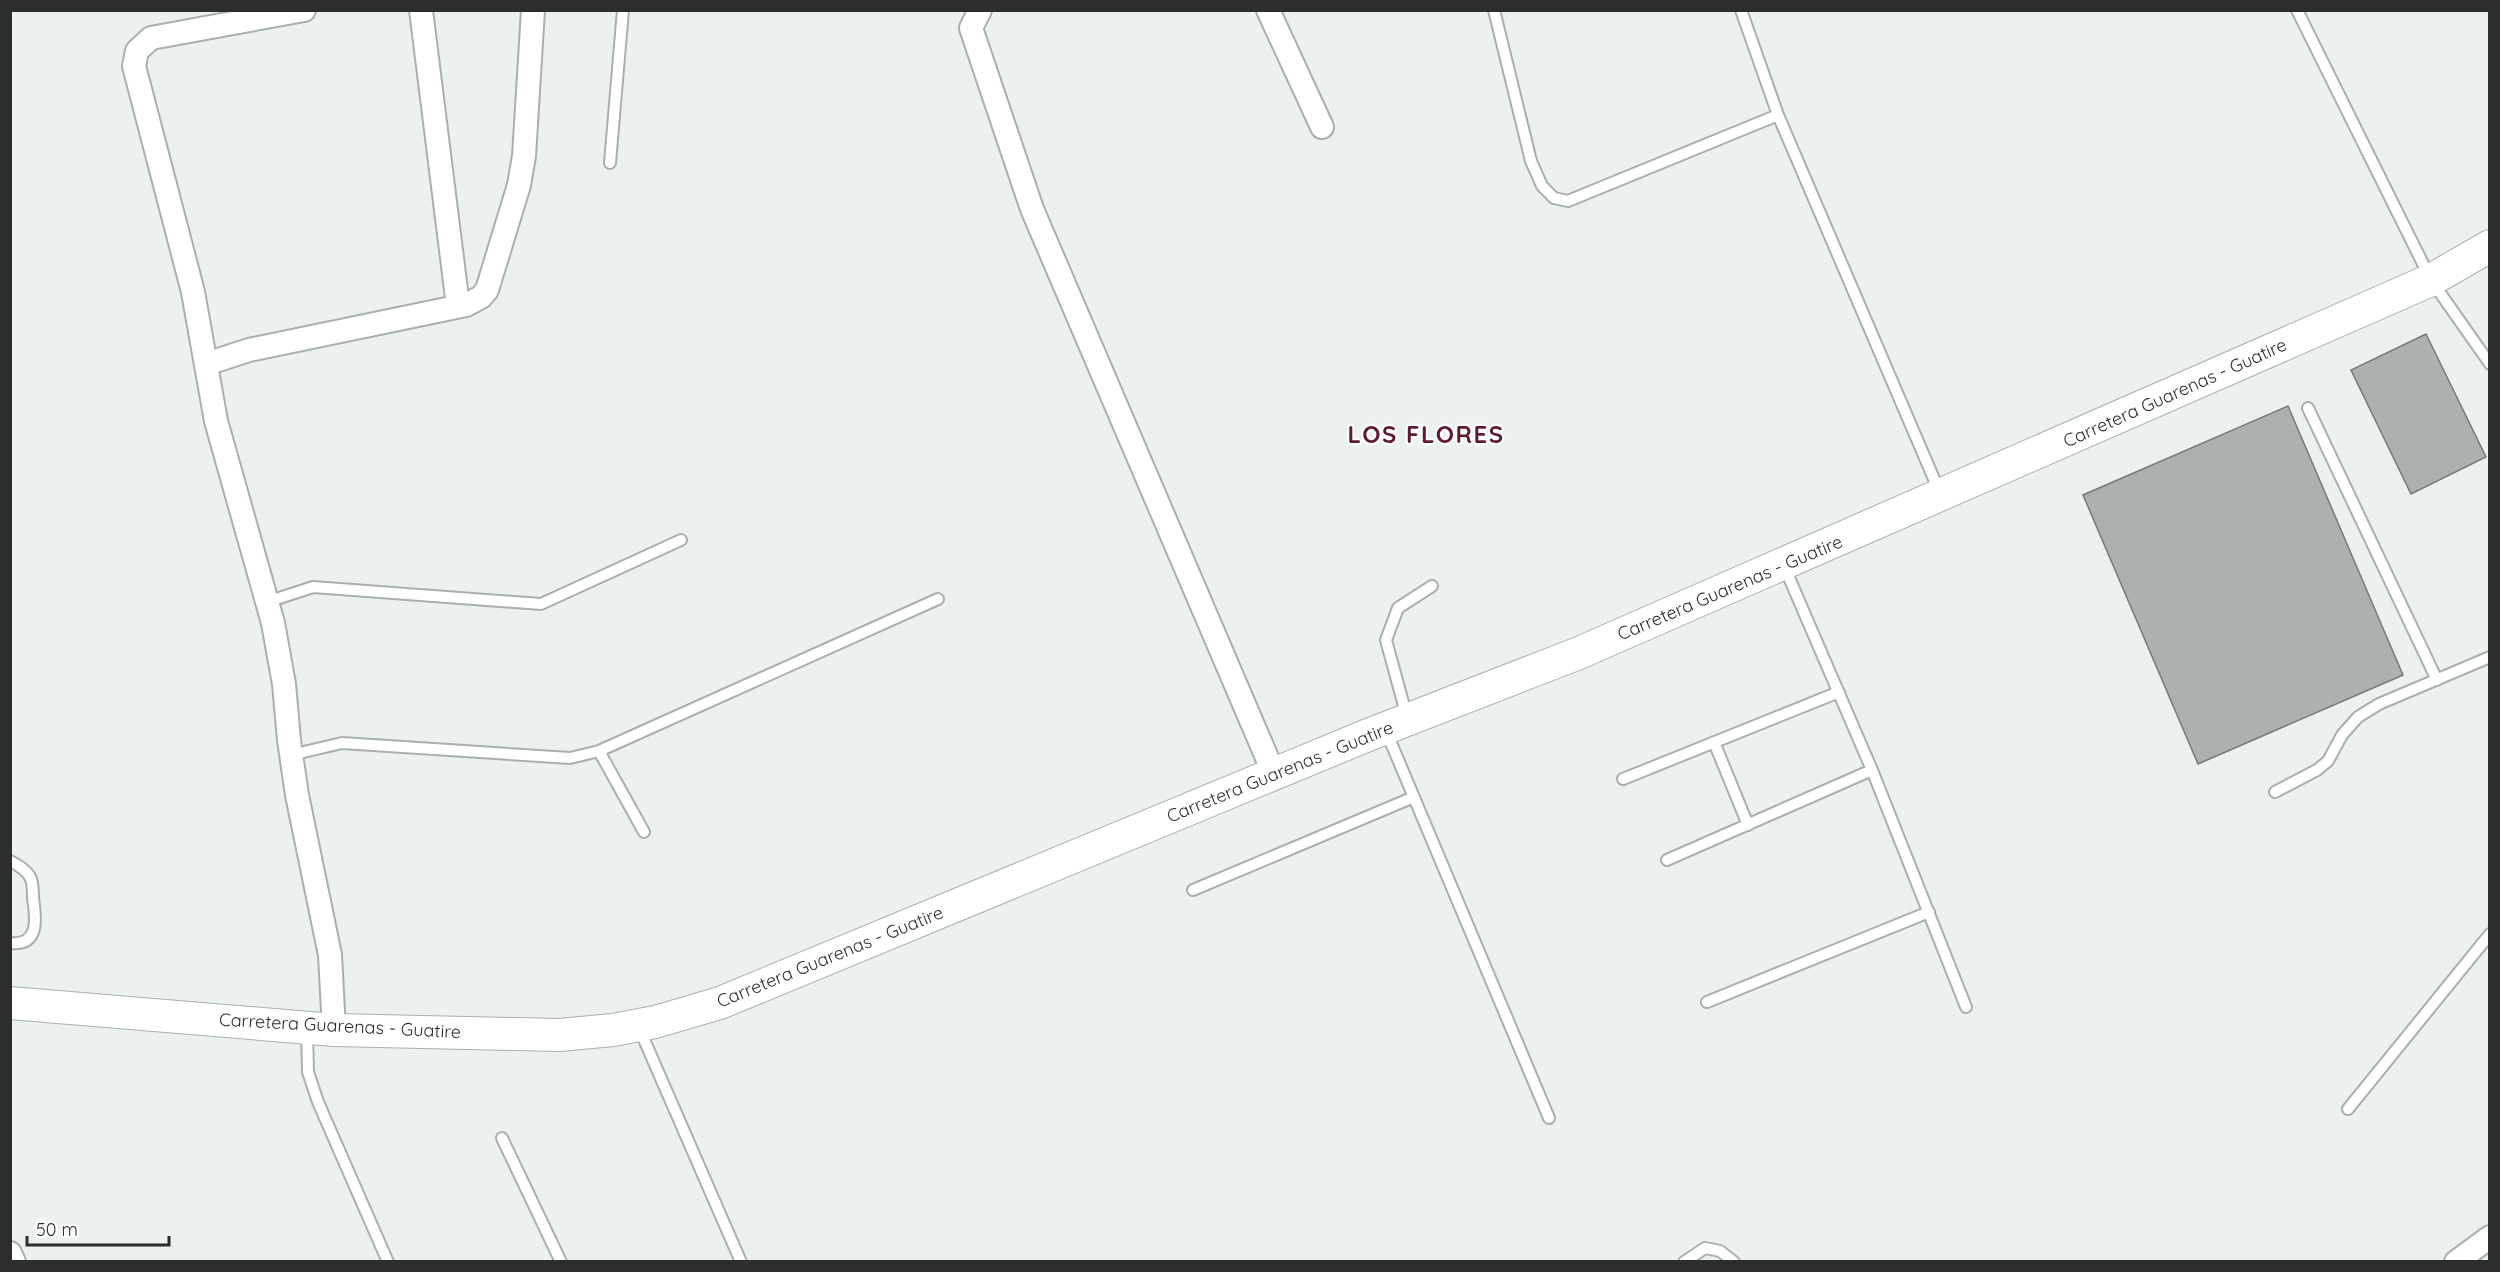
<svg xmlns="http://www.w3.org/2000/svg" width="2500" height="1272" font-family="Quicksand,sans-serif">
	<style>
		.building { fill: #abb1ae; stroke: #747a77; stroke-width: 1.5 }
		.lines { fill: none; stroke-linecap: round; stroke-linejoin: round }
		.service-casing { stroke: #a9b0ac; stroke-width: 14 }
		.minor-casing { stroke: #a9b0ac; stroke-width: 26 }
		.secondary-casing { stroke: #a9b0ac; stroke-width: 34 }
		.service { stroke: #fff; stroke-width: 10 }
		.minor { stroke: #fff; stroke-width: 22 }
		.secondary { stroke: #fff; stroke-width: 32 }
		.labels { text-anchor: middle; stroke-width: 4.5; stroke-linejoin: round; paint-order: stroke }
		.street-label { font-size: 18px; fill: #2c2e2d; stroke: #fff }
		.district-label { font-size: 24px; font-weight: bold; letter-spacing: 1.5px; fill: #5f1a2c; stroke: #fff }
	</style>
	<rect width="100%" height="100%" fill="#ebf2ee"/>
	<path class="building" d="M 2426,334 L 2486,457 L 2411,494 L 2351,370 Z
		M 2288,406 L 2403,675 L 2198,764 L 2083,495 Z"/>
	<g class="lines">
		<defs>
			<path id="service" d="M 1494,10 L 1531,161 L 1542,186 L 1554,198 L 1568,201 L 1778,115
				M 1741,10 L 1778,115 L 1940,493
				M 2297,10 L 2431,280 L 2490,364
				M 610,163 L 623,10
				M 2308,408 L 2437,680
				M 1784,566 L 1872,770 L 1966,1007
				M 267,602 L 313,587 L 541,604 L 681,540
				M 1407,717 L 1386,640 L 1398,608 L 1432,586
				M 1386,731 L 1549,1118
				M 1714,742 L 1748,825
				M 599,751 L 644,832
				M 291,755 L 342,743 L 570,758 L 599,751 L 938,599
				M 1623,779 L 1839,692
				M 2275,792 L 2317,770 L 2328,761 L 2342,735 L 2358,717 L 2379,704 L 2490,657
				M 1667,860 L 1872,770
				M 10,861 C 18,865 28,871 31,879 C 33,885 33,892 33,898 C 36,918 40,946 10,943
				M 1193,890 L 1414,797
				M 1707,1002 L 1929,912
				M 639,1028 L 741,1262
				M 307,1031 L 308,1072 L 318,1102 L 388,1262
				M 2348,1109 L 2490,934
				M 502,1138 L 561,1262
				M 1684,1262 L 1705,1248 L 1720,1251 L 1734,1262"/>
			<path id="minor" d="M 304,10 L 151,38 L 137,51 L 134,66 L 193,292 L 216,421 L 273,623 L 284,684 L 289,740 L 297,795 L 330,955 L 334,1030
				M 421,10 L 458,306
				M 980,10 L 971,28 L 1032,209 L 1274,774
				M 1268,10 L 1322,127
				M 206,364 L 249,350 L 466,305 L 481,297 L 487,290 L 519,185 L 524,156 L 533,10
				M 10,1253 L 14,1262
				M 2456,1262 L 2490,1237"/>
			<path id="secondary" d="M 10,1003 L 334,1030 L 559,1035 L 613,1030 L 655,1022 L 720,1003 L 1368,735 L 1579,653 L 2431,280 L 2490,246"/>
		</defs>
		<use href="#service" class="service-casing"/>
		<use href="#minor" class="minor-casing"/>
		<use href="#secondary" class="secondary-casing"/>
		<use href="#service" class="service"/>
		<use href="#minor" class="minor"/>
		<use href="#secondary" class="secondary"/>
	</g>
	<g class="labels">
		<g class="street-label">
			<text transform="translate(2175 393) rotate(-24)" y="6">Carretera Guarenas - Guatire</text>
			<text transform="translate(1730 588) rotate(-23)" y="6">Carretera Guarenas - Guatire</text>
			<text transform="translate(1280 772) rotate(-22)" y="6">Carretera Guarenas - Guatire</text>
			<text transform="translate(830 957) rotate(-22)" y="6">Carretera Guarenas - Guatire</text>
			<text transform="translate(340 1026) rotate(3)" y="6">Carretera Guarenas - Guatire</text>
		</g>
		<g class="district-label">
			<text x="1426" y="443">LOS FLORES</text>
		</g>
	</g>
	<rect width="2500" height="1272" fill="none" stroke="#2c2e2d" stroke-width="24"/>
	<path d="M27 1236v9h142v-9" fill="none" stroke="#2c2e2d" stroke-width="3"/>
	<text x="36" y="1236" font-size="18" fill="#2c2e2d" stroke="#ffffff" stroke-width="4.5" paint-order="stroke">50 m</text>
</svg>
